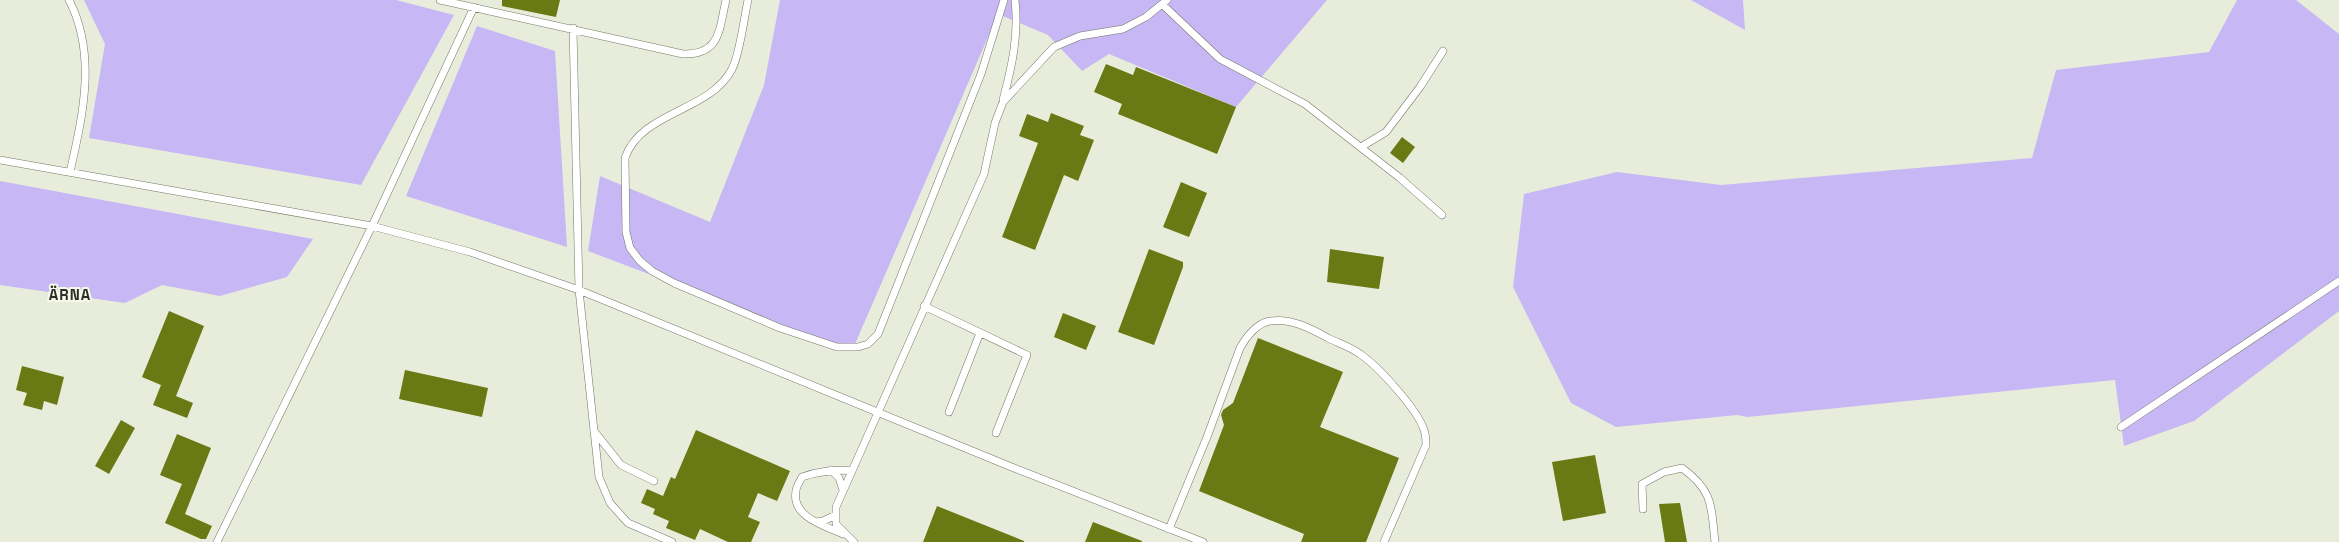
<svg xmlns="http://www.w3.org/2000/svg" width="2339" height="542" font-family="'Space Grotesk',sans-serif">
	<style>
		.green { fill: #c8b7f5 }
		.building { fill: #697913 }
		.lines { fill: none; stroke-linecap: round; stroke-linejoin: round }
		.service-casing { stroke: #737767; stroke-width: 8 }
		.service { stroke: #fff; stroke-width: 7 }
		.labels { text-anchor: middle; stroke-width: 4; stroke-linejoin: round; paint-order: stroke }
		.district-label { font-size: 15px; font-weight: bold; letter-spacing: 1px; fill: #2e2f29; stroke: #f5fae9 }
	</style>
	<rect width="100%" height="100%" fill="#e8eddb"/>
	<path class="green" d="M 84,0 L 396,0 L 454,15 L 361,185 L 89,138 L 105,44 Z
		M 780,0 L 1327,0 L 1236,107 L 1109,54 L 1082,71 L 1048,35 L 998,14 L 852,351 L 588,251 L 600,176 L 710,222 L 764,85 Z
		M 1691,0 L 1743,0 L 1745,30 Z
		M 2237,0 L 2296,0 L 2339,34 L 2339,311 L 2194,421 L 2124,446 L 2115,380 L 1747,417 L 1737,415 L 1616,427 L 1571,403 L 1513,287 L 1524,194 L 1617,172 L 1721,185 L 2032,158 L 2056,70 L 2209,52 Z
		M 477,26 L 555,51 L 567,247 L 406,196 Z
		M 0,181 L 313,239 L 287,277 L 220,296 L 162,285 L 125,303 L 0,285 Z"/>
	<path class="building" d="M 502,0 L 560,0 L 556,17 L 502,6 Z
		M 1106,64 L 1133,75 L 1136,67 L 1236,107 L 1217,154 L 1118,114 L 1122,104 L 1094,92 Z
		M 1051,113 L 1084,126 L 1080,135 L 1094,140 L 1078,181 L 1064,175 L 1035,250 L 1002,237 L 1038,143 L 1019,136 L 1027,114 L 1048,122 Z
		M 1402,137 L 1415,147 L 1403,163 L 1390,153 Z
		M 1181,182 L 1207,193 L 1189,237 L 1163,227 Z
		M 1149,249 L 1183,262 L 1183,267 L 1154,345 L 1118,332 Z
		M 1330,249 L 1384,257 L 1379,289 L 1327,282 Z
		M 169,311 L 204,326 L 176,396 L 193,403 L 187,418 L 153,405 L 161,385 L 142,377 Z
		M 1063,313 L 1096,326 L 1086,350 L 1054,337 Z
		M 1258,338 L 1343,372 L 1320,427 L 1399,458 L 1366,542 L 1301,542 L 1304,534 L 1199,491 L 1224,425 L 1221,415 L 1223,410 L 1233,403 Z
		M 22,366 L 64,377 L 57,405 L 44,401 L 42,410 L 23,405 L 27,393 L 16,390 Z
		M 405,370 L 488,388 L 482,417 L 399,399 Z
		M 121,420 L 135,428 L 109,474 L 95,466 Z
		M 696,430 L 790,471 L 777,501 L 758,493 L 748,517 L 760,522 L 751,542 L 728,542 L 700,529 L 695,540 L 666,528 L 669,521 L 653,514 L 655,509 L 641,503 L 647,489 L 663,496 L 671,477 L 675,479 Z
		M 177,434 L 211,448 L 185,514 L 212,526 L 206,539 L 201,539 L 165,523 L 182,484 L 160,475 Z
		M 1595,455 L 1606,513 L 1563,521 L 1552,462 Z
		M 1680,503 L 1687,542 L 1665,542 L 1659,504 Z
		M 937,506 L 1024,541 L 1024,542 L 923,542 Z
		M 1093,522 L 1142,541 L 1142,542 L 1085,542 Z"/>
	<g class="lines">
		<defs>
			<path id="service" d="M 69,0 C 97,54 83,115 70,172
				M 440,0 L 683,54 C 721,55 719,29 726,0
				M 748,0 C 744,18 740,54 732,69 C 710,112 641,111 625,158 L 626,232 L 630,248 L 640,261 L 652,271 L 674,283 L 780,328 L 837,347 L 858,347 L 868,344 L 878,334 L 981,74 L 1004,0
				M 1163,5 L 1220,59 L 1305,104 L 1400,178 L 1442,215
				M 573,28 L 579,290 L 599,477 L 610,503 L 628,523 L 672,542
				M 1003,100 C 1012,66 1019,35 1015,0
				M 1361,147 L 1386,132 L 1420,87 L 1443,51
				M 0,160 L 372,226 L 470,252 L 579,290 L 1014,468 L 1203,542
				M 924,306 L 1027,355 L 996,433
				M 949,412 L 980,333
				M 2121,427 L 2339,281
				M 594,431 L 621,465 L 654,481
				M 831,470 L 839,478 L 843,490
				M 1643,509 L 1642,484 L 1664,472 L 1682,468 C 1714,491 1711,507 1715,542
				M 816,522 L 823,521 L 836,515
				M 1169,529 L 1207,437 L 1240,348 C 1246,337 1257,323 1270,321 C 1291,318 1310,328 1328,338 C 1338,343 1351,347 1360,354 C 1378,366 1418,410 1424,430 C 1426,435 1426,441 1426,445 L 1384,542
				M 843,534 C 825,526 791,517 796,491 C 796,487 800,481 802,477 C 819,471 833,470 851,470
				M 217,542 L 372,226 L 474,7
				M 854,542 L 836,524 L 836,507 L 984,174 L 995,123 L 1003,102 L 1054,47 L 1080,36 L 1123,29 L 1146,17 L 1167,0"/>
		</defs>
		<use href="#service" class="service-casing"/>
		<use href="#service" class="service"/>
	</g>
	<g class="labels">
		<g class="district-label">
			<text x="70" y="300">ÄRNA</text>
		</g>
	</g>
</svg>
